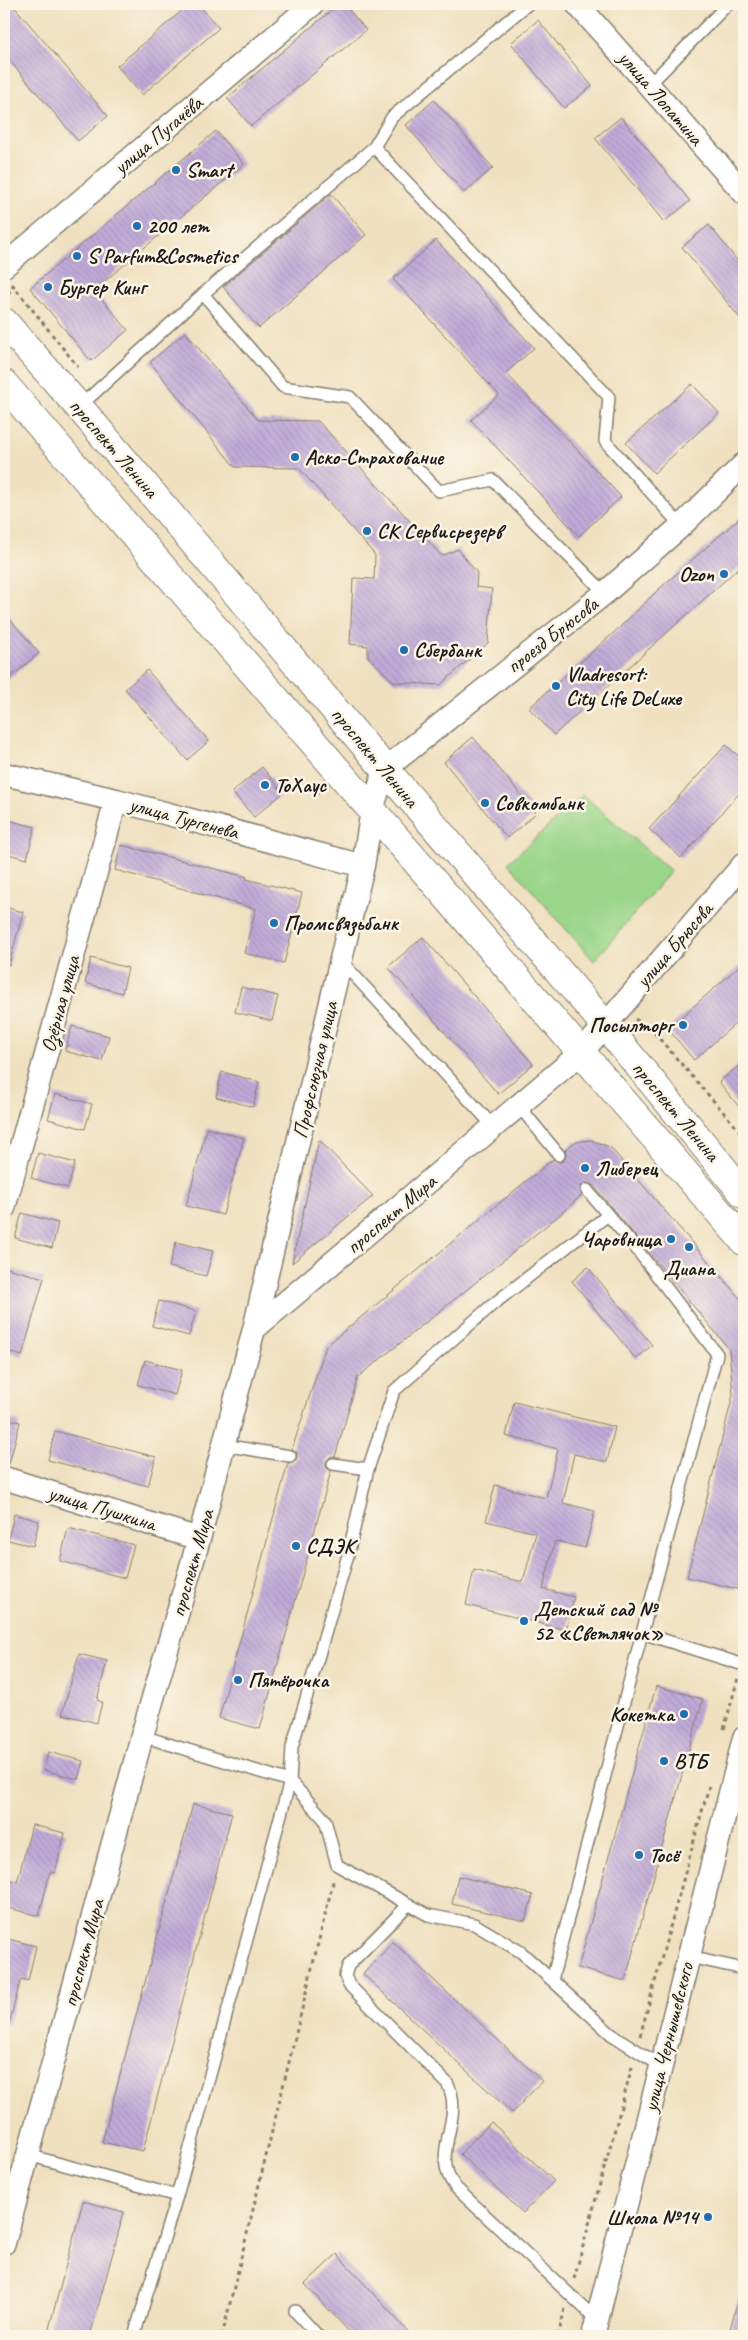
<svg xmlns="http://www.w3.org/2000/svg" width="748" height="2340" font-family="Caveat,sans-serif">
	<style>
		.green { fill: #9ad589; stroke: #5b7852 }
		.building { fill: url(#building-back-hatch) }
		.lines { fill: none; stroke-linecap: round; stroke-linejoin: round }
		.service-casing { stroke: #867e6e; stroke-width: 14 }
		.minor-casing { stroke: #867e6e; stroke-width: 25 }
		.secondary-casing { stroke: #867e6e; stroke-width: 30 }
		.path { stroke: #867e6e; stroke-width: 3; stroke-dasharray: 4 4; stroke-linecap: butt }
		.service { stroke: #fff; stroke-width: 11 }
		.minor { stroke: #fff; stroke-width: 22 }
		.secondary { stroke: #fff; stroke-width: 28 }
		.poi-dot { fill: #1f6fb2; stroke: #fcf5e5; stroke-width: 2 }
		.labels { text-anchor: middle; stroke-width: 5; stroke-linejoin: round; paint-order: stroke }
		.street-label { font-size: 21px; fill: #1c1c1c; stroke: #fcf5e5 }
		.poi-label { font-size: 21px; font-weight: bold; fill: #1c1c1c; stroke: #fcf5e5; text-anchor: start }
	</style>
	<defs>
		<pattern id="building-back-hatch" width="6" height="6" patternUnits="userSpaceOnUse" patternTransform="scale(1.25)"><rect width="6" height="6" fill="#c0aad8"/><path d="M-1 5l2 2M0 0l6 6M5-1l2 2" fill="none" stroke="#a492b9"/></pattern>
	</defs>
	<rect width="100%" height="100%" fill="#fcf5e5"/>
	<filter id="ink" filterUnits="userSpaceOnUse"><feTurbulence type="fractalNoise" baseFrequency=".02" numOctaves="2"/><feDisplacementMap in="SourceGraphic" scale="10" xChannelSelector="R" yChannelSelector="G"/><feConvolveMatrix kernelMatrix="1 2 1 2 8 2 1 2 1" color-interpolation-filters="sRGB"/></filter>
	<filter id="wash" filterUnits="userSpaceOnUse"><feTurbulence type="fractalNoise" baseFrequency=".0096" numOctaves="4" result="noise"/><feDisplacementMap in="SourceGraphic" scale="20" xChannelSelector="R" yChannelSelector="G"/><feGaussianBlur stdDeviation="1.12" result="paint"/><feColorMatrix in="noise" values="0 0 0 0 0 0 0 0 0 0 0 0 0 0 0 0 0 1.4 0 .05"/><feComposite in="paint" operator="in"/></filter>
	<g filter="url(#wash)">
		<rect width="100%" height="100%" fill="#efe0c0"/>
		<path class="green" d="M 583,795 L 671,871 L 594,961 L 508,863 Z"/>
		<g id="blocks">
			<path class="building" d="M 4,4 L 12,4 L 108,116 L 78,141 L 4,54 Z
				M 190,4 L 198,4 L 219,28 L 142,95 L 117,66 Z
				M 339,4 L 344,4 L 366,30 L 251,126 L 227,98 Z
				M 538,20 L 592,86 L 564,108 L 511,43 Z
				M 434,100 L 493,168 L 464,193 L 406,125 Z
				M 621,117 L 690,201 L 664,222 L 595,138 Z
				M 216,131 L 244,164 L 94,290 L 128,330 L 91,361 L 30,288 Z
				M 331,194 L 366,235 L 259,328 L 223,287 Z
				M 709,225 L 744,269 L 744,323 L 682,247 Z
				M 436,240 L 534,348 L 506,373 L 621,497 L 579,536 L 471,420 L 499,395 L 393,279 Z
				M 185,332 L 258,420 L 318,421 L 442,556 L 458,549 L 477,573 L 476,587 L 492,589 L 488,643 L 440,685 L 394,682 L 368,657 L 368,646 L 350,644 L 353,578 L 374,579 L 375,555 L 299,468 L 235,467 L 150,362 Z
				M 692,384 L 719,413 L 654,473 L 626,443 Z
				M 744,514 L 744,563 L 554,735 L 529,708 L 619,628 L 658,590 Z
				M 4,612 L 39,653 L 4,683 Z
				M 147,670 L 209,741 L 187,760 L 125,689 Z
				M 473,737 L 536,813 L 507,838 L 444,762 Z
				M 726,745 L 744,761 L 744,788 L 681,858 L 649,829 Z
				M 262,767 L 283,793 L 254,817 L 232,792 Z
				M 4,819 L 35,827 L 27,859 L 4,853 Z
				M 121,845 L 247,877 L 246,879 L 302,893 L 284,963 L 244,953 L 256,909 L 115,870 Z
				M 4,907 L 23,912 L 9,965 L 4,964 Z
				M 423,937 L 533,1064 L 498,1094 L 388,967 Z
				M 91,958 L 128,968 L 122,993 L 85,983 Z
				M 744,962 L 744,1016 L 694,1060 L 668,1029 Z
				M 241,987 L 278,996 L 272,1021 L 235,1012 Z
				M 72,1026 L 109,1036 L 102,1061 L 65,1051 Z
				M 744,1061 L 744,1113 L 719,1082 Z
				M 222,1072 L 259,1082 L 253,1107 L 216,1097 Z
				M 55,1094 L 92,1104 L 85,1129 L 48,1119 Z
				M 207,1128 L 244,1138 L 223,1215 L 186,1206 Z
				M 319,1140 L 373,1196 L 292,1263 Z
				M 591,1140 L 610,1147 L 744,1303 L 744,1560 L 737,1589 L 687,1577 L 733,1395 L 729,1349 L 593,1185 L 585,1183 L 580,1188 L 582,1195 L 557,1217 L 358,1377 L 335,1457 L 330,1457 L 326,1462 L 326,1467 L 331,1471 L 260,1729 L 219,1718 L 288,1463 L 293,1463 L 297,1458 L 297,1453 L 292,1449 L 326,1346 L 553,1159 L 560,1162 L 564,1160 L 566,1154 L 565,1150 L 575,1142 Z
				M 38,1153 L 75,1163 L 68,1188 L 31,1178 Z
				M 22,1213 L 58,1223 L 52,1248 L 15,1238 Z
				M 176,1242 L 213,1251 L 206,1276 L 169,1267 Z
				M 588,1267 L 652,1345 L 636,1359 L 572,1281 Z
				M 7,1268 L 44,1278 L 22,1356 L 4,1350 L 4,1280 Z
				M 159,1301 L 196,1311 L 189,1336 L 152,1326 Z
				M 145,1360 L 182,1370 L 175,1395 L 138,1385 Z
				M 514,1402 L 615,1427 L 607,1462 L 574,1454 L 563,1503 L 595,1511 L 585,1548 L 555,1541 L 543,1589 L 574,1597 L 566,1630 L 466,1605 L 474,1570 L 523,1582 L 536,1533 L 486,1521 L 495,1485 L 546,1498 L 558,1449 L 506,1436 Z
				M 4,1418 L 20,1422 L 9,1464 L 4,1463 Z
				M 55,1431 L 156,1457 L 148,1486 L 48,1460 Z
				M 14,1514 L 39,1521 L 33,1546 L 8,1540 Z
				M 68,1528 L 134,1545 L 125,1578 L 60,1561 Z
				M 79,1654 L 107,1661 L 97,1700 L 102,1702 L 97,1723 L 62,1714 Z
				M 656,1686 L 703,1699 L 625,1981 L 578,1968 Z
				M 48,1752 L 83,1761 L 78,1779 L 44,1770 Z
				M 193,1804 L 232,1813 L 143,2151 L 102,2142 Z
				M 32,1825 L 65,1833 L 55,1873 L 50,1872 L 39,1916 L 4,1907 L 4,1878 L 17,1882 Z
				M 458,1876 L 533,1895 L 525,1921 L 452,1904 Z
				M 4,1938 L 36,1946 L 28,1981 L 21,1979 L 9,2024 L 4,2024 Z
				M 393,1942 L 542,2081 L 512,2113 L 363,1974 Z
				M 491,2122 L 554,2181 L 523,2213 L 460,2154 Z
				M 83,2201 L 124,2212 L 90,2336 L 47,2336 Z
				M 337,2254 L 412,2336 L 353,2336 L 305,2284 Z
				M 740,2293 L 744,2294 L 744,2336 L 728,2336 Z"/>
		</g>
	</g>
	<g filter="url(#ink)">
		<use href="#blocks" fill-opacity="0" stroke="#867e6e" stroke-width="1"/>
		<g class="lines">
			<defs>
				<path id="service" d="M 528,4 L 392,117 L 374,147 L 609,397 L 605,441 L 681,526
					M 649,85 L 728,4
					M 374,147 L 203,294 L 283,387 L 350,397 L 439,491 L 493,480 L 605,593
					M 79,407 L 203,294
					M 340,960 L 494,1127
					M 519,1106 L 559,1155
					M 587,1190 L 608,1215
					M 223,1445 L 290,1456
					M 333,1464 L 368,1469
					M 142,1736 L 290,1781 L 325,1820 L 337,1865 L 428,1915 L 474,1924 L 521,1952 L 611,2034 L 661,2066
					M 409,1904 L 348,1966 L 345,1976 L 349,1985 L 447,2083 C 464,2113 437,2144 448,2174 C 449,2178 453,2183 455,2187 L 597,2320
					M 689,1957 L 744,1969
					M 552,1980 L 642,1633
					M 28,2155 L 177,2196
					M 295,2311 L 318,2336
					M 134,2336 L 177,2196 L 290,1781 L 292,1747 L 348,1555 L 368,1469 L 394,1391 L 491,1306 L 608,1215 L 631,1242 L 717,1354 L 642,1633 L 744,1665"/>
				<path id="minor" d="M 577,4 L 744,193
					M 4,266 L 313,4
					M 4,774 L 116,800 L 363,866
					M 4,1208 L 116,800
					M 254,1329 L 582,1052 L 744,864
					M 4,1478 L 199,1539
					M 4,2243 L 142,1736 L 199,1539 L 254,1329 L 363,866 L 372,810 L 385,769 L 605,593 L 681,526 L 744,464
					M 593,2336 L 744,1738"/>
				<path id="secondary" d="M 4,322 L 79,407 L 368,749 L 605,1025 L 744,1194
					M 4,384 L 744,1241"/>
			</defs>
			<use href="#service" class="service-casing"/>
			<use href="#minor" class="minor-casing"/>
			<use href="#secondary" class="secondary-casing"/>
			<path class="path" d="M 12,284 L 78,367
				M 4,301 L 13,286
				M 316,794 L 322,788
				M 635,1019 L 651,1029 L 744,1136
				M 724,1729 L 738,1678
				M 640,2036 L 709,1786
				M 574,2279 L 633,2063
				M 222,2336 L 334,1878
				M 558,2336 L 565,2309"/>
			<use href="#service" class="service"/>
			<use href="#minor" class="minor"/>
			<use href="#secondary" class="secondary"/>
		</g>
	</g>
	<g class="poi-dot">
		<circle cx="176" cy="170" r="5"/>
		<circle cx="137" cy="226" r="5"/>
		<circle cx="77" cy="256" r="5"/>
		<circle cx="48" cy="287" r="5"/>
		<circle cx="295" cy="457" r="5"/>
		<circle cx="367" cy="531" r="5"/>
		<circle cx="724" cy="574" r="5"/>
		<circle cx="404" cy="650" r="5"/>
		<circle cx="556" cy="686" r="5"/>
		<circle cx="265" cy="785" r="5"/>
		<circle cx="485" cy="803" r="5"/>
		<circle cx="274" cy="923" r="5"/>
		<circle cx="683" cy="1025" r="5"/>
		<circle cx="585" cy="1168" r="5"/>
		<circle cx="671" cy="1239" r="5"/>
		<circle cx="689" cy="1247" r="5"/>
		<circle cx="296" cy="1546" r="5"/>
		<circle cx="524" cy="1621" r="5"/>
		<circle cx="238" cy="1680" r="5"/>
		<circle cx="684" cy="1714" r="5"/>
		<circle cx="664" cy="1761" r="5"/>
		<circle cx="639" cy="1855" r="5"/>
		<circle cx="708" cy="2217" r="5"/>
	</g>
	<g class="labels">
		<g class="street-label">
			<text transform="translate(661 98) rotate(49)" y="7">улица Лопатина</text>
			<text transform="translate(158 135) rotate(-40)" y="7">улица Пугачёва</text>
			<text transform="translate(114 448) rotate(49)" y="7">проспект Ленина</text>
			<text transform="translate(552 635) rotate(-38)" y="7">проезд Брюсова</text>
			<text transform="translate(375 757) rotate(50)" y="7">проспект Ленина</text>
			<text transform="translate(184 818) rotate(15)" y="7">улица Тургенева</text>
			<text transform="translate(674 945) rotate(-49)" y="7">улица Брюсова</text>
			<text transform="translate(60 1004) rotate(-75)" y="7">Озёрная улица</text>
			<text transform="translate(315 1070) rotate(-77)" y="7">Профсоюзная улица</text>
			<text transform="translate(676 1111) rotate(50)" y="7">проспект Ленина</text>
			<text transform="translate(391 1214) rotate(-40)" y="7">проспект Мира</text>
			<text transform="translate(102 1508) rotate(17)" y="7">улица Пушкина</text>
			<text transform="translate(192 1563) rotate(-74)" y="7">проспект Мира</text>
			<text transform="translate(83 1953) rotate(-75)" y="7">проспект Мира</text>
			<text transform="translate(668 2037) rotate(-76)" y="7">улица Чернышевского</text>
		</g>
		<g class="poi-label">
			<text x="186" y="177">Smart</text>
			<text x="147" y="233">200 лет</text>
			<text x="87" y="263">S Parfum&amp;Cosmetics</text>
			<text x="58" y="294">Бургер Кинг</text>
			<text x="305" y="464">Аско-Страхование</text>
			<text x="377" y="538">СК Сервисрезерв</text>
			<text x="714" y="581" text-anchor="end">Ozon</text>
			<text x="414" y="657">Сбербанк</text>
			<text x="566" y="681">Vladresort:<tspan x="566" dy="24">City Life DeLuxe</tspan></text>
			<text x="275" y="792">ТоХаус</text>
			<text x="495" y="810">Совкомбанк</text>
			<text x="284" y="930">Промсвязьбанк</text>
			<text x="673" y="1032" text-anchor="end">Посылторг</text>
			<text x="595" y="1175">Либерец</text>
			<text x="661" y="1246" text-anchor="end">Чаровница</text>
			<text x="689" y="1275" text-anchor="middle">Диана</text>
			<text x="306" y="1553">СДЭК</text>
			<text x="534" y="1616">Детский сад №<tspan x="534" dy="24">52 «Светлячок»</tspan></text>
			<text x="248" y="1687">Пятёрочка</text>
			<text x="674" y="1721" text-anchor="end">Кокетка</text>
			<text x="674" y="1768">ВТБ</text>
			<text x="649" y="1862">Тосё</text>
			<text x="698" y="2224" text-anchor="end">Школа №14</text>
		</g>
	</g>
	<rect width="748" height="2340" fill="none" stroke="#fcf5e5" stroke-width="20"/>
</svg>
